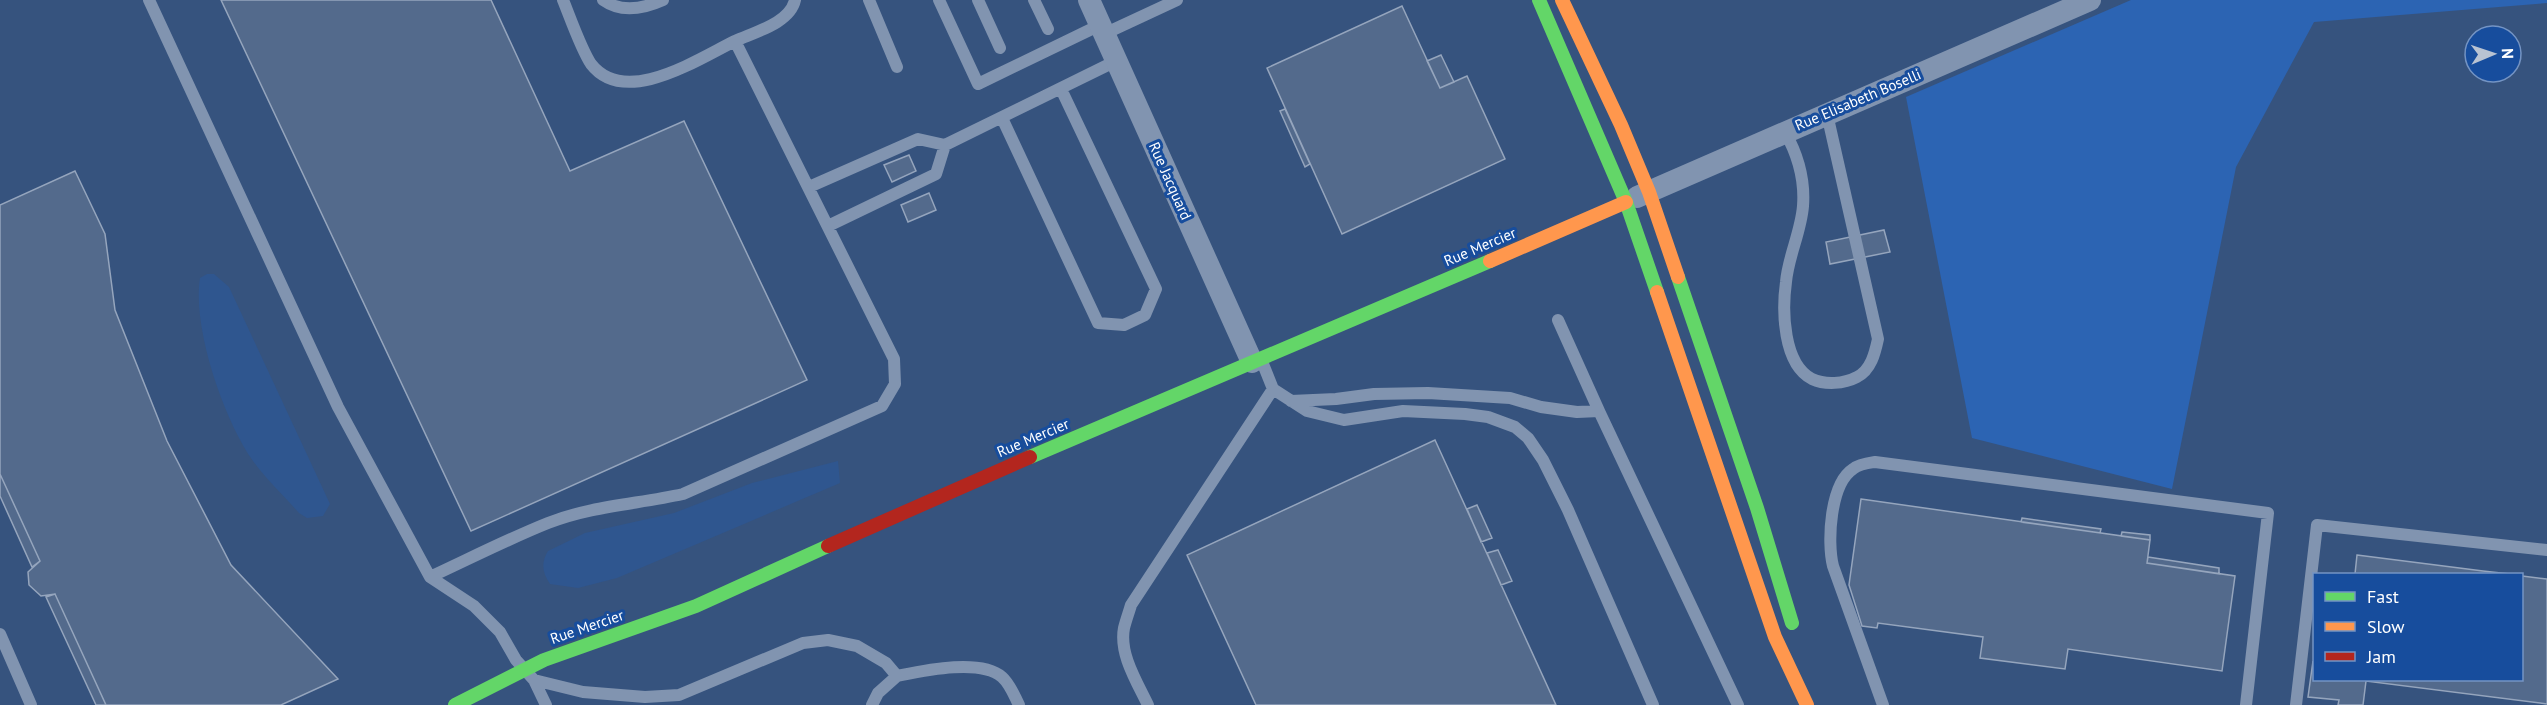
<svg xmlns="http://www.w3.org/2000/svg" width="2547" height="705" font-family="'PT Sans',sans-serif">
	<style>
		.green { fill: #2c64b3 }
		.water { fill: #2f568f }
		.building { fill: #536a8c; stroke: #95a5bd; stroke-width: 1.5 }
		.lines { fill: none; stroke-linecap: round; stroke-linejoin: round }
		.lane { stroke: #8194b0; stroke-width: 12 }
		.street { stroke: #8194b0; stroke-width: 22 }
		.fast { stroke: #63d668; stroke-width: 14 }
		.slow { stroke: #ff974d; stroke-width: 14 }
		.jam { stroke: #b3261e; stroke-width: 14 }
		.labels { text-anchor: middle; stroke-width: 6; stroke-linejoin: round; paint-order: stroke }
		.street-label { font-size: 15px; fill: #fff; stroke: #174d9d }
	</style>
	<rect width="100%" height="100%" fill="#36537e"/>
	<path class="green" d="M 2131,0 L 2547,0 L 2547,3 L 2314,22 L 2236,167 L 2172,489 L 1972,438 L 1906,97 Z"/>
	<path class="water" d="M 207,274 L 214,274 L 229,287 L 330,504 L 323,516 L 307,518 L 299,513 C 284,496 266,479 253,461 C 224,420 192,328 200,278 Z
		M 838,461 L 840,483 L 617,578 L 578,588 L 550,584 C 542,573 541,562 548,551 L 585,533 L 674,513 L 752,483 Z"/>
	<path class="building" d="M 221,0 L 491,0 L 570,171 L 684,121 L 807,380 L 471,531 Z
		M 1402,6 L 1440,88 L 1467,76 L 1505,159 L 1342,234 L 1267,68 Z
		M 1441,55 L 1454,82 L 1440,88 L 1427,61 Z
		M 1285,109 L 1310,164 L 1305,167 L 1280,111 Z
		M 909,155 L 916,171 L 892,182 L 884,165 Z
		M 75,171 L 105,234 L 115,310 L 167,441 L 231,565 L 338,679 L 281,705 L 106,705 L 55,594 L 41,596 L 29,585 L 28,572 L 40,561 L 0,474 L 0,205 Z
		M 929,193 L 936,210 L 908,222 L 901,205 Z
		M 1884,230 L 1890,252 L 1830,264 L 1826,242 Z
		M 1435,440 L 1556,705 L 1256,705 L 1187,555 Z
		M 0,474 L 40,561 L 32,567 L 0,496 Z
		M 1861,499 L 2150,540 L 2147,563 L 2235,576 L 2222,671 L 2068,649 L 2065,669 L 1980,658 L 1983,637 L 1878,623 L 1877,628 L 1862,626 L 1849,585 Z
		M 1477,505 L 1492,538 L 1481,542 L 1467,509 Z
		M 2022,518 L 2101,529 L 2100,533 L 2021,522 Z
		M 2122,532 L 2150,535 L 2150,540 L 2121,536 Z
		M 1498,550 L 1512,581 L 1501,585 L 1487,553 Z
		M 2357,555 L 2483,571 L 2510,574 L 2355,574 Z
		M 2148,557 L 2219,568 L 2219,574 L 2147,563 Z
		M 2522,576 L 2547,579 L 2547,704 L 2366,681 L 2363,705 L 2338,705 L 2339,700 L 2308,697 L 2313,661 L 2314,680 L 2522,680 Z
		M 55,594 L 106,705 L 96,705 L 46,597 Z"/>
	<g class="lines">
		<path class="lane" d="M 149,0 L 338,407 L 430,577 L 474,606 L 500,632 L 516,660 L 534,680 L 583,692 L 645,697 L 679,695 L 803,643 L 828,640 L 857,646 L 886,663 L 897,676 L 878,693 L 872,705
			M 603,0 C 621,13 643,9 663,0
			M 869,0 L 897,67
			M 939,0 L 978,84 L 1100,25
			M 978,0 L 1000,48
			M 1034,0 L 1048,29
			M 1104,34 L 1177,0
			M 735,41 C 755,32 790,23 795,0
			M 1002,118 L 1098,323 L 1124,325 L 1145,315 L 1156,289 L 1061,89
			M 1785,132 C 1798,155 1805,179 1803,206 C 1801,232 1788,257 1786,282 C 1782,311 1783,364 1812,379 C 1825,385 1844,384 1857,377 C 1871,370 1875,353 1878,339 L 1827,114
			M 809,187 L 918,139 L 945,145 L 1116,61
			M 828,226 L 936,174 L 945,145
			M 1558,320 L 1599,411
			M 1261,359 L 1273,389 L 1307,411 L 1344,420 L 1403,411 L 1465,414 L 1488,417 L 1515,427 L 1528,438 L 1543,460 L 1568,510 L 1653,705
			M 1291,401 L 1336,399 L 1374,394 L 1428,393 L 1510,398 L 1541,407 L 1577,412 L 1599,411 L 1738,705
			M 430,577 C 469,559 508,539 548,523 C 591,506 638,504 683,494 L 882,406 L 895,384 L 894,359 L 735,41 C 698,59 625,108 591,64 C 581,49 570,17 563,0
			M 0,634 L 31,705
			M 897,676 C 922,671 980,658 1002,677 C 1010,684 1014,695 1019,705
			M 534,680 L 546,705
			M 1148,705 C 1137,682 1119,654 1124,628 C 1126,620 1129,612 1131,605 L 1273,389
			M 1883,705 L 1833,566 C 1827,542 1830,484 1853,469 C 1859,464 1868,463 1875,462 L 2268,513 L 2246,705
			M 2296,705 L 2317,525 L 2547,550"/>
		<path class="street" d="M 1089,0 L 1252,362
			M 1637,197 L 2090,0"/>
		<path class="fast" d="M 1539,0 L 1626,202 L 1657,292
			M 1678,277 L 1757,508 L 1792,623
			M 1030,457 L 1490,261
			M 455,705 L 544,660 L 696,606 L 828,546"/>
		<path class="slow" d="M 1562,0 L 1621,125 L 1649,192 L 1678,277
			M 1490,261 L 1626,202
			M 1657,292 L 1775,637 L 1807,705"/>
		<path class="jam" d="M 828,546 L 1030,457"/>
	</g>
	<g class="labels">
		<g class="street-label">
			<text transform="translate(1858 100) rotate(-23)" y="5">Rue Elisabeth Boselli</text>
			<text transform="translate(1170 181) rotate(66)" y="5">Rue Jacquard</text>
			<text transform="translate(1480 247) rotate(-23)" y="5">Rue Mercier</text>
			<text transform="translate(1033 438) rotate(-23)" y="5">Rue Mercier</text>
			<text transform="translate(587 627) rotate(-19)" y="5">Rue Mercier</text>
		</g>
	</g>
	<rect x="2313" y="573" width="210" height="108" fill="#174d9d" stroke="#7494c4" stroke-width="1.5"/>
	<rect x="2325" y="592" width="30" height="9" fill="#63d668" stroke="#7494c4" stroke-width="1.5"/>
	<text x="2367" y="603" font-size="18" fill="#ffffff">Fast</text>
	<rect x="2325" y="622" width="30" height="9" fill="#ff974d" stroke="#7494c4" stroke-width="1.5"/>
	<text x="2367" y="633" font-size="18" fill="#ffffff">Slow</text>
	<rect x="2325" y="652" width="30" height="9" fill="#b3261e" stroke="#7494c4" stroke-width="1.5"/>
	<text x="2367" y="663" font-size="18" fill="#ffffff">Jam</text>
	<g transform="translate(2493 54) rotate(88)"><circle r="28" fill="#174d9d" stroke="#7494c4" stroke-width="1.5"/>
	<path d="M0-4.5L10 22L0 15L-10 22Z" fill="#b9c3d2"/>
	<text y="-9" font-size="16" font-weight="bold" text-anchor="middle" fill="#ffffff">N</text>
	</g>
</svg>
